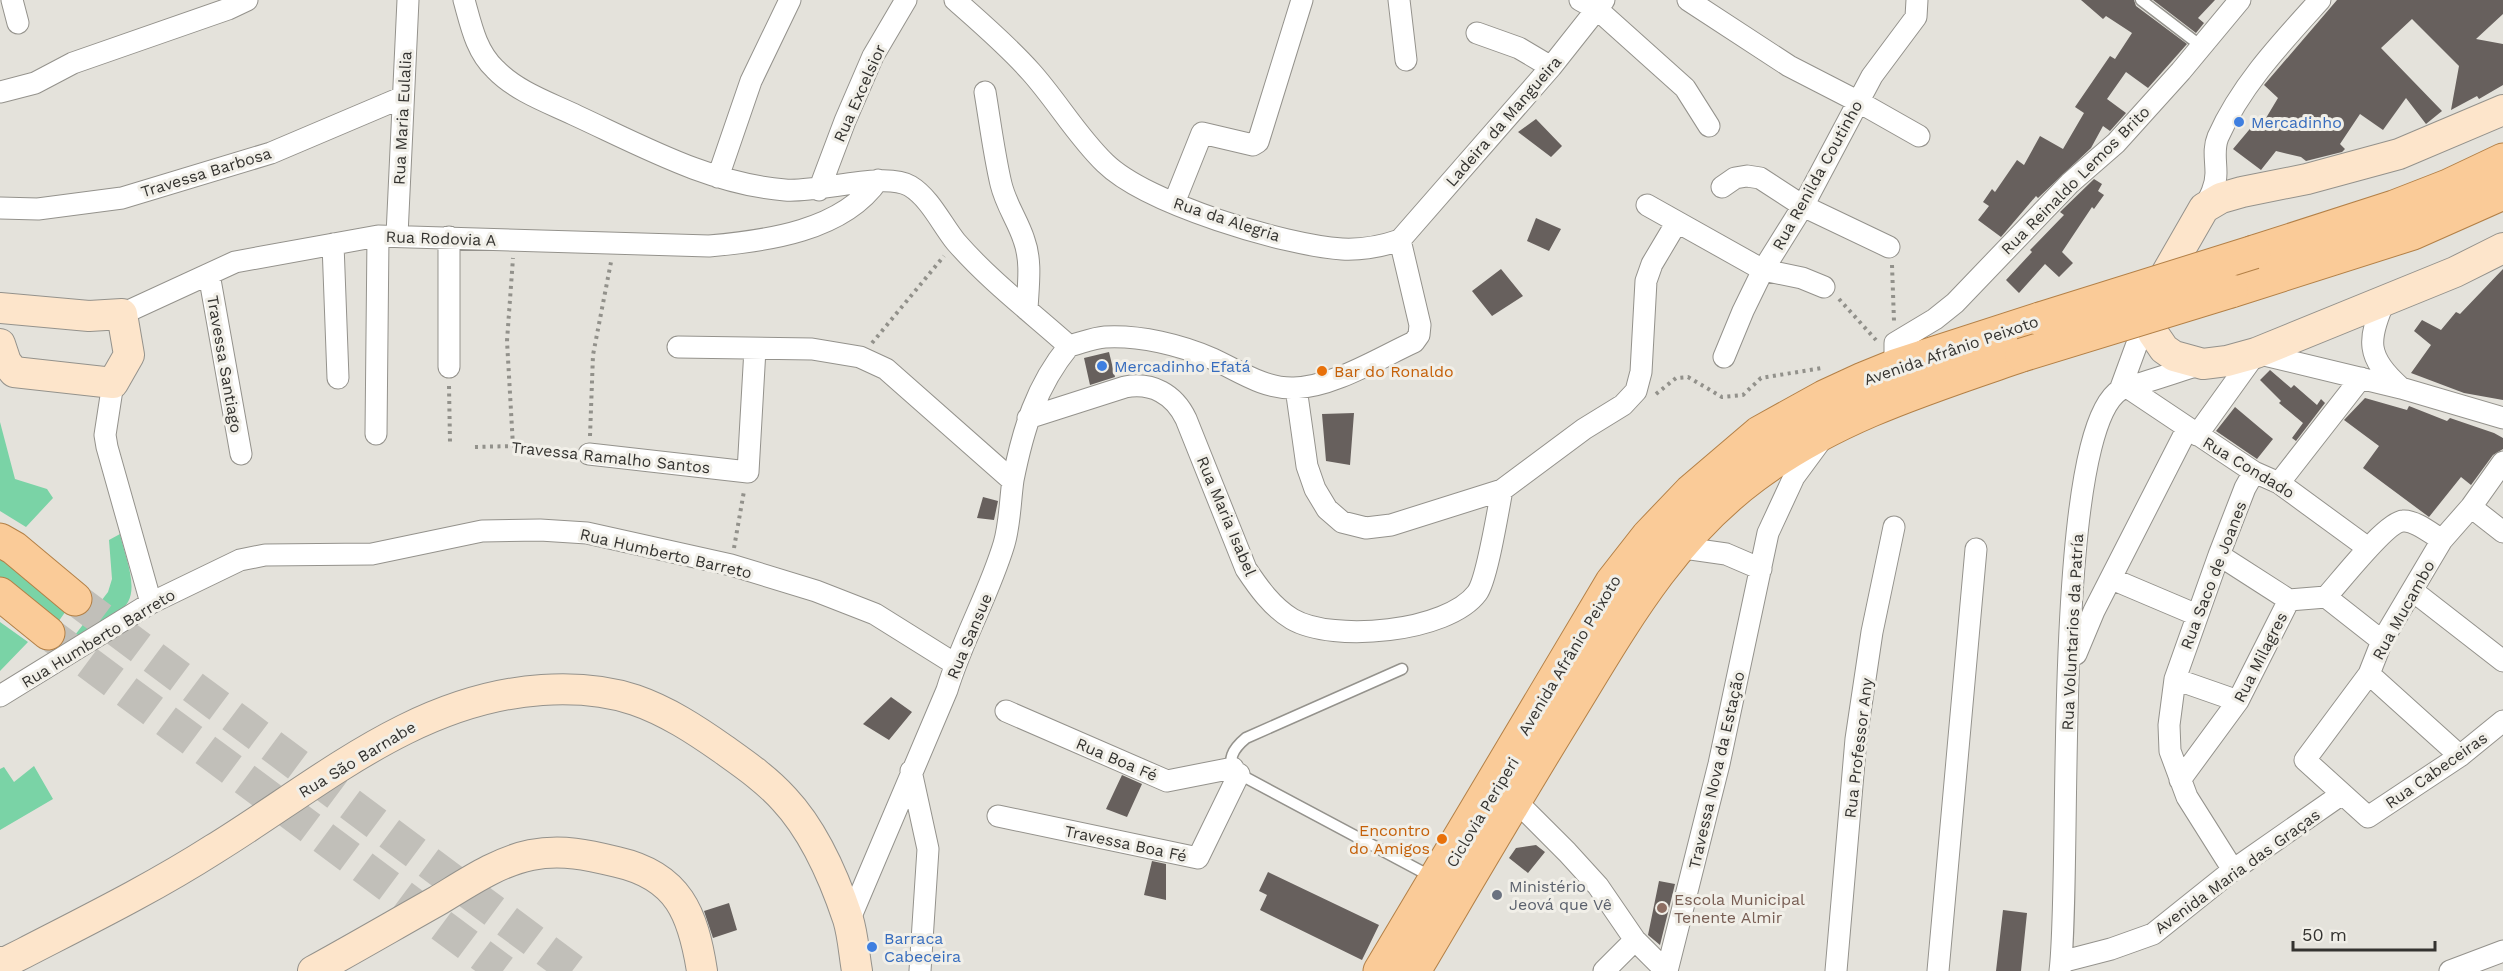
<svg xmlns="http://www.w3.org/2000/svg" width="2503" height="971" font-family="'Work Sans',sans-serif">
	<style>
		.green { fill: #7ad3a6 }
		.building { fill: #67605d }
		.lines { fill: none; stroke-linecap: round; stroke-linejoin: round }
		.primary-tunnel { stroke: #c1bfb9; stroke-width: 33; stroke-dasharray: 33 16; stroke-linecap: butt }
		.lane-casing { stroke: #94928c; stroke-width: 13 }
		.street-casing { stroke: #94928c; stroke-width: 23 }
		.secondary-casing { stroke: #94928c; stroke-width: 32 }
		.primary-casing { stroke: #b38047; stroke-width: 35 }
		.path { stroke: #92918b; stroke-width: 4; stroke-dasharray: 3 4.5; stroke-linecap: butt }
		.lane { stroke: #fff; stroke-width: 10 }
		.street { stroke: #fff; stroke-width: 21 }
		.secondary { stroke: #fde5cb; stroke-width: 30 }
		.primary { stroke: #facb98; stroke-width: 33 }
		.primary-bridge-casing { stroke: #b38047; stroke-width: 35; stroke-linecap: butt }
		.primary-bridge { stroke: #facb98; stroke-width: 33 }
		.shop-dot { fill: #3f7fe0; stroke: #f1efe8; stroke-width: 2 }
		.food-dot { fill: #e8710a; stroke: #f1efe8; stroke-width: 2 }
		.worship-dot { fill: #6b7280; stroke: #f1efe8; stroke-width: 2 }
		.education-dot { fill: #8d6e63; stroke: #f1efe8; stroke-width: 2 }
		.labels { text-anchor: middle; stroke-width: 6; stroke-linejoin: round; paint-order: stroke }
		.street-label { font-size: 16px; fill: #343330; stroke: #f1efe8 }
		.shop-label { font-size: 16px; fill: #366cbe; stroke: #f1efe8; text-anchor: start }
		.food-label { font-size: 16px; fill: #c56008; stroke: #f1efe8; text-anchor: start }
		.worship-label { font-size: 16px; fill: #5b616d; stroke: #f1efe8; text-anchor: start }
		.education-label { font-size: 16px; fill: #785e54; stroke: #f1efe8; text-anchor: start }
	</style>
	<rect width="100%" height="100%" fill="#e4e2db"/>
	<path class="green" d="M 0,422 L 15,479 L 47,489 L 53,498 L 26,527 L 0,511 Z
		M 120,534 C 124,553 138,585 128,602 C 120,615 92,630 79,638 L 75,635 L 108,592 L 112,579 L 109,540 Z
		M 0,556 L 68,608 L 56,625 L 0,577 Z
		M 0,622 L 28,642 L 0,671 Z
		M 34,766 L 53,799 L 0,830 L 0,769 L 4,767 L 14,782 Z"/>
	<path class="building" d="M 2081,0 L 2134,0 L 2136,6 L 2187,44 L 2148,88 L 2126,72 L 2107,99 L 2126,113 L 2110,131 L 2103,126 L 2091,148 L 2038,198 L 2036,196 L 2001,237 L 1978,220 L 1989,206 L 1983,202 L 1992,189 L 1995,192 L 2017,160 L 2024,165 L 2040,136 L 2063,149 L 2084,113 L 2075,107 L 2110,56 L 2115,59 L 2132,33 L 2106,16 L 2103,19 Z
		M 2153,0 L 2215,0 L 2198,18 L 2204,23 L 2196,33 Z
		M 2337,0 L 2503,0 L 2503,14 L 2476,39 L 2503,44 L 2503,85 L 2479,99 L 2477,96 L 2451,110 L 2459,66 L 2412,19 L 2381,48 L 2442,111 L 2426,124 L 2406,98 L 2383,130 L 2360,114 L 2340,144 L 2345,149 L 2342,152 L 2306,161 L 2301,157 L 2276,151 L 2261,170 L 2233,149 L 2254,124 L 2260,128 L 2278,98 L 2264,85 Z
		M 1536,119 L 1562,146 L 1551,157 L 1518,132 Z
		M 2094,179 L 2102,184 L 2098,191 L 2104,195 L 2094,209 L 2092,207 L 2062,252 L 2073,263 L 2059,277 L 2045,264 L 2019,293 L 2006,280 L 2032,252 L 2030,250 L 2064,215 L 2060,212 Z
		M 1536,218 L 1561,229 L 1549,251 L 1527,241 Z
		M 1501,269 L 1523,296 L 1492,316 L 1472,291 Z
		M 2503,269 L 2503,400 L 2464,393 L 2411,373 L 2431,345 L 2414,331 L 2422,320 L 2441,330 L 2456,312 L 2460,314 Z
		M 1109,352 L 1115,377 L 1090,385 L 1084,358 Z
		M 2270,370 L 2291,388 L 2294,385 L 2317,405 L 2321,399 L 2325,403 L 2296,441 L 2292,438 L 2303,423 L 2279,403 L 2281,401 L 2260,380 Z
		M 2365,398 L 2407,410 L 2409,406 L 2447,421 L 2450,418 L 2494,433 L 2503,438 L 2503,449 L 2493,455 L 2471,485 L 2461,477 L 2429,517 L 2363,468 L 2379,446 L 2344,420 Z
		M 2235,407 L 2273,439 L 2257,459 L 2216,431 Z
		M 1354,413 L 1350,465 L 1326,461 L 1322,414 Z
		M 983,497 L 998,501 L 994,520 L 977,518 Z
		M 891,697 L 912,712 L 889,740 L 863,724 Z
		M 1122,775 L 1142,784 L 1127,817 L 1106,809 Z
		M 1536,845 L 1545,852 L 1528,873 L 1509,858 L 1516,848 Z
		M 1152,861 L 1166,864 L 1166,900 L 1144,895 Z
		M 1268,872 L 1379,925 L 1362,960 L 1260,910 L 1267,895 L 1259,891 Z
		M 1659,881 L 1675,884 L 1660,945 L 1648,935 Z
		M 729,903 L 737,930 L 713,938 L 704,911 Z
		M 2003,910 L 2027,913 L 2021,971 L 1996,971 Z"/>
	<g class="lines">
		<path class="primary-tunnel" d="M 75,599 L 574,971
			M 48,633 L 503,971"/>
		<defs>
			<path id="lane" d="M 2141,0 L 2201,46
				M 1402,669 L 1246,738 C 1234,748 1224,761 1239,774 L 1432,877"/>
			<path id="street" d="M 12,0 L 18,23
				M 464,0 C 471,25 476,51 495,69 C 517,92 550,103 577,116 C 644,147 711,184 785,190 C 819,193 885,171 910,186 C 930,198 942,225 956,242 C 990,281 1031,312 1069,346 C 1081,343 1093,338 1105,337 C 1140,335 1181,345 1213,359 C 1239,371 1264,389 1294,388 C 1333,387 1379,358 1414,342 L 1419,335 L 1420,325 L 1400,240
				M 955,0 C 981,23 1008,46 1031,72 C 1057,101 1077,136 1105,163 C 1147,204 1284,245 1342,249 C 1363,250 1380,247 1400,240
				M 1399,0 L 1406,60
				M 1580,0 L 1598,10 L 1685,88 L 1709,126
				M 1688,0 L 1789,66 L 1859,102 L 1919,136
				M 1477,33 L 1519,48 L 1551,67
				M 0,92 L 35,83 L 73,63 L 228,9 L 247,0
				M 985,92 C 990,122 994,154 1001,184 C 1006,205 1018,221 1024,240 C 1032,262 1028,286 1027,310
				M 718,177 L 751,81 L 790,0
				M 1722,187 L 1735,178 L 1747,176 L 1760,178 L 1803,206 L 1889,247
				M 819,190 L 845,121 L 873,56 L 906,0
				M 1174,203 L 1202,133 L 1253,145 L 1258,142 L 1302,0
				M 1647,205 L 1763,270 L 1802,278 L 1824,287
				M 0,208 L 38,209 L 122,198 L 271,153 L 403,97
				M 2204,208 C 2210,197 2216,186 2216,173 C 2216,160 2213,149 2218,137 C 2241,85 2282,42 2320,0
				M 397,235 L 408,0
				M 449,237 L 449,367
				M 1400,240 L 1551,67 L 1604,0
				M 333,244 L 338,378
				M 209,274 L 241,454
				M 2385,300 C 2367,340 2366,357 2400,387
				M 122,314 L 235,262 L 378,236 L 709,246 C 766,241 843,231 878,180
				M 678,347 L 812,349 L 860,357 L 886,369 L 1013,481
				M 1724,357 L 1743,311 L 1763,270 L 1803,206 L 1872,76 L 1916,17 L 1917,0
				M 1895,366 L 1895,343 L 1935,319 L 1955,303 L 2070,183 L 2116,143 L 2181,71 L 2240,0
				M 113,383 L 105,435 L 107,447 L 151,603
				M 2127,387 L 2254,472 L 2279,483 L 2368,548
				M 1296,388 L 1307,466 L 1315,489 L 1327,509 L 1342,522 L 1366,528 L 1391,525 L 1502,490 L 1584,429 L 1623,405 L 1636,391 L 1641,372 L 1646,281 L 1652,264 L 1677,222
				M 2120,390 L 2149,311
				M 1028,418 L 1125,387 C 1152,382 1174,394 1186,419 L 1246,569 C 1258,587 1272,607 1292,619 C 1333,643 1448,632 1477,593 C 1487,580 1498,510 1502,490
				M 376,434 L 378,236
				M 2197,435 L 2256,353 L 2401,388 L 2503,418
				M 589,454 L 748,472 L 755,349
				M 2503,462 L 2471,507 L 2442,540 L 2382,641 L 2369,674 L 2305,760 L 2368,817 L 2460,756 L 2503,721
				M 2279,483 L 2361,378
				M 2471,507 L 2503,532
				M 1677,547 L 1726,554 L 1761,569
				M 2219,555 L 2289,600
				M 2112,579 L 2197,615
				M 2413,591 L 2503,661
				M 2326,597 L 2382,641
				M 2289,600 L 2326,597 C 2339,583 2386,522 2403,521 C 2415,520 2432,534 2442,540
				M 2076,654 L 2094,611 L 2187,429
				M 2369,674 L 2460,756
				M 2175,679 L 2238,701
				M 0,696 L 151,603 L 240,560 L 265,555 L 372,554 L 482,531 L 540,530 L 587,533 L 731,565 L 816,591 L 875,614 L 955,664
				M 1006,711 L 1167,781 L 1233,768
				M 911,771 L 928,849 L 920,971
				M 2180,780 L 2238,701 L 2289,600
				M 1515,800 L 1567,852 L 1598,886 L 1635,940 L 1666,971
				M 998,816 L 1198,858 L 1239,774
				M 2233,870 L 2187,797 L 2170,751 L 2169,725 L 2175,679 L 2219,555 L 2245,488 L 2254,472
				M 849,921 L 947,690 C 962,640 989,594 1004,544 C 1010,524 1010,501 1013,480 C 1023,430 1036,386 1069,346
				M 2061,962 L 2111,949 L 2153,934 L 2233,870 L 2342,794
				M 1604,971 L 1635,940
				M 1667,971 L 1719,764 L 1768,533 L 1794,477 L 1822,439
				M 1836,971 L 1856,739 L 1872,632 L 1894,527
				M 1938,971 L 1976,549
				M 2060,971 C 2072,877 2051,434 2120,390 C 2126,386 2135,385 2142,383 C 2162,377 2182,370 2202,364
				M 2450,971 L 2503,951"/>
			<path id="secondary" d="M 2503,110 L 2399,154 L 2307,179 L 2242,192 L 2221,198 L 2204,208 L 2154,295 L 2152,315 L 2153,333 L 2164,349 L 2174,356 L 2203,364 L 2227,361 L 2256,353 L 2455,272 L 2503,248
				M 0,308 L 89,316 L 122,314 L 129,355 L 113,383 L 14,372 L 6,362 L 0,344
				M 0,962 L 6,962 L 24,953 C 88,920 153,888 214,849 C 318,785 415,698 542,690 C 573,688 605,690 635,700 C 667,711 696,730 723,749 C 744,764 766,779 784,799 C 814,831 834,877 848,919 C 853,935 854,954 857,971
				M 313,971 C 355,948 396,924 437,901 C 467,883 497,862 531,855 C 562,849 588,855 617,862 C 679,876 693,914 702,971"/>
			<path id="primary" d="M 2254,252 L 2394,207 L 2448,186 L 2503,160
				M 2231,291 L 2413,233 L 2503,193
				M 0,540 L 14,548 L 75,599
				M 0,594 L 48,633
				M 1380,971 L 1612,582 L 1648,536 L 1691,491 L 1759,433 L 1824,397 L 1863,379 L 1895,366 L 2040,319
				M 1414,971 C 1465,885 1515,799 1568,713 C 1622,625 1669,539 1754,476 C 1834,416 1929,387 2022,355"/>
		</defs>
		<use href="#lane" class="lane-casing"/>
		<use href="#street" class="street-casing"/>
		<use href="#secondary" class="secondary-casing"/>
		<use href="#primary" class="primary-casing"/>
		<path class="path" d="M 1892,265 L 1894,321
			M 1839,299 L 1876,340
			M 872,343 L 944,256
			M 449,386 L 450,442
			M 1656,394 L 1676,378 L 1688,377 L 1722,397 L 1743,395 L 1761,378 L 1822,368
			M 590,436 L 593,355 L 611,262
			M 513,446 L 507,341 L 513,258
			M 475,447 L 513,446 L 570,452
			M 734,548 L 744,491"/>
		<use href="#lane" class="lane"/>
		<use href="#street" class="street"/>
		<use href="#secondary" class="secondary"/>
		<use href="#primary" class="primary"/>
		<defs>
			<path id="primary-bridge" d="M 2040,319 L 2254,252
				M 2022,355 L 2231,291"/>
		</defs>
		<use href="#primary-bridge" class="primary-bridge-casing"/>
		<use href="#primary-bridge" class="primary-bridge"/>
	</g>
	<g class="shop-dot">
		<circle cx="2239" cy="122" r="6"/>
		<circle cx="1102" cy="366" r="6"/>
		<circle cx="872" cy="947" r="6"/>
	</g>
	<g class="food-dot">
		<circle cx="1322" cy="371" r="6"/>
		<circle cx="1442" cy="839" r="6"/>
	</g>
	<circle class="worship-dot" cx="1497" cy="895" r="6"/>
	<circle class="education-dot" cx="1662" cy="908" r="6"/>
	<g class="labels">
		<g class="street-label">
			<text transform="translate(859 93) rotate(-66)" y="6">Rua Excelsior</text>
			<text transform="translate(402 118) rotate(-87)" y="6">Rua Maria Eulalia</text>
			<text transform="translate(1503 121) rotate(-49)" y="6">Ladeira da Mangueira</text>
			<text transform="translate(206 172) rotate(-17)" y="6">Travessa Barbosa</text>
			<text transform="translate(1817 175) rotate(-61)" y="6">Rua Renilda Coutinho</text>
			<text transform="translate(2075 180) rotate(-45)" y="6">Rua Reinaldo Lemos Brito</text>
			<text transform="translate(1227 219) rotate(18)" y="6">Rua da Alegria</text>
			<text transform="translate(441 238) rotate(2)" y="6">Rua Rodovia A</text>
			<text transform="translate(1951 350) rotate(-19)" y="6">Avenida Afrânio Peixoto</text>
			<text transform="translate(225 364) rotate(80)" y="6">Travessa Santiago</text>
			<text transform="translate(611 457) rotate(6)" y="6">Travessa Ramalho Santos</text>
			<text transform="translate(2249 467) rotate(31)" y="6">Rua Condado</text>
			<text transform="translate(1227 516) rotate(67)" y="6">Rua Maria Isabel</text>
			<text transform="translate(666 553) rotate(13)" y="6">Rua Humberto Barreto</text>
			<text transform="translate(2213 575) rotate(-69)" y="6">Rua Saco de Joanes</text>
			<text transform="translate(2403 610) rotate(-61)" y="6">Rua Mucambo</text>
			<text transform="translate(2072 632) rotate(-87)" y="6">Rua Voluntarios da Patría</text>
			<text transform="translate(969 636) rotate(-67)" y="6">Rua Sansue</text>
			<text transform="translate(98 638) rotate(-31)" y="6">Rua Humberto Barreto</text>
			<text transform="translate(1569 655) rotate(-59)" y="6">Avenida Afrânio Peixoto</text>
			<text transform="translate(2260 657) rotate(-63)" y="6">Rua Milagres</text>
			<text transform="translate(1858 748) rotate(-83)" y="6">Rua Professor Any</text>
			<text transform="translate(357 759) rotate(-31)" y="6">Rua São Barnabe</text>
			<text transform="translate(1117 759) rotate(23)" y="6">Rua Boa Fé</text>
			<text transform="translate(1716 770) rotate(-77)" y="6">Travessa Nova da Estação</text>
			<text transform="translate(2436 770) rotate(-35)" y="6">Rua Cabeceiras</text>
			<text transform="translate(1482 812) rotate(-59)" y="6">Ciclovia Periperi</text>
			<text transform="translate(1126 843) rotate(12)" y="6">Travessa Boa Fé</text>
			<text transform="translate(2237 871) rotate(-36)" y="6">Avenida Maria das Graças</text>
		</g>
		<g class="shop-label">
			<text x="2251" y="128">Mercadinho</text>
			<text x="1114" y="372">Mercadinho Efatá</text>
			<text x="884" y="944">Barraca<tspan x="884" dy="18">Cabeceira</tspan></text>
		</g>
		<g class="food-label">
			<text x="1334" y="377">Bar do Ronaldo</text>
			<text x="1430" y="836" text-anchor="end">Encontro<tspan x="1430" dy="18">do Amigos</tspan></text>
		</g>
		<g class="worship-label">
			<text x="1509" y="892">Ministério<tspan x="1509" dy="18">Jeová que Vê</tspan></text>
		</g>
		<g class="education-label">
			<text x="1674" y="905">Escola Municipal<tspan x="1674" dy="18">Tenente Almir</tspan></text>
		</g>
	</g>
	<path d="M2293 941v9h142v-9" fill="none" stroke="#343330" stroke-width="3"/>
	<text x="2302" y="941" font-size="18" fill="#343330" stroke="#f1efe8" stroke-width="4.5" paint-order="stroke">50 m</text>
</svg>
